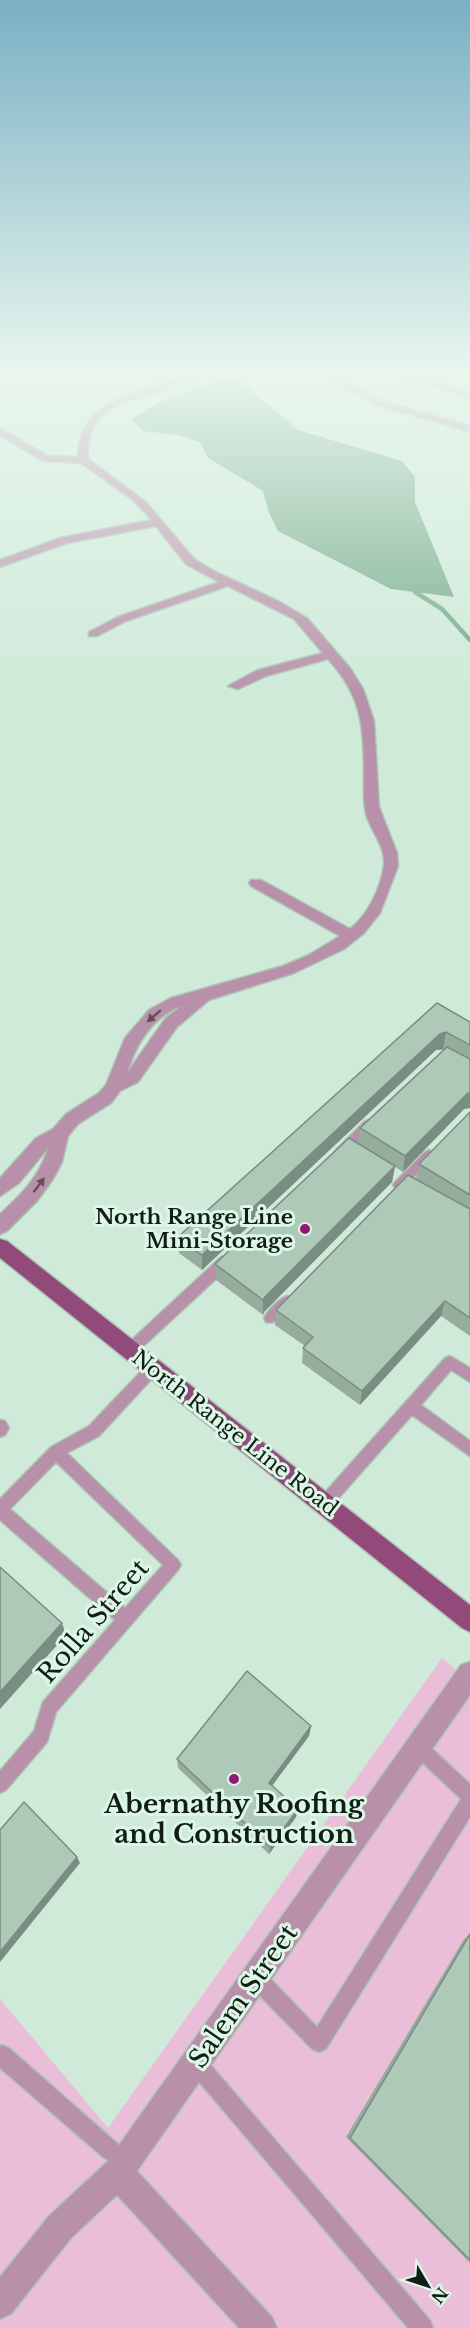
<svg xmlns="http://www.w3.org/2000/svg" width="470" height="2328" font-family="'Libre Baskerville',serif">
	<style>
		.green { fill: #eabdd9 }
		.water { fill: #74aa8b }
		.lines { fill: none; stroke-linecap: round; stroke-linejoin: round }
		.stream { stroke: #74aa8b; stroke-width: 4.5 }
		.lane-casing { stroke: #adc5b6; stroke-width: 3 }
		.street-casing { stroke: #adc5b6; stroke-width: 3 }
		.primary-casing { stroke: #adc5b6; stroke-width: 3 }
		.lane { fill: #b990aa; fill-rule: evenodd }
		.street { fill: #b990aa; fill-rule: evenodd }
		.primary { fill: #914a7a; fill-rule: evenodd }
		.wall { fill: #96ad9e }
		.shaded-wall { fill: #7a8d81 }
		.building { fill: #aec9b8; stroke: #7a8d81; stroke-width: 1.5 }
		.oneway { fill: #5e5159 }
		.poi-dot { fill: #921773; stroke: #dcf7e6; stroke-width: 2 }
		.labels { text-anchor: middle; stroke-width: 6; stroke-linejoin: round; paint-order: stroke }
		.poi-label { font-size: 21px; font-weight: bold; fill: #131d17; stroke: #dcf7e6; text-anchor: end }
		.street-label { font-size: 21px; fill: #131d17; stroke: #dcf7e6 }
		.near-street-label { font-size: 26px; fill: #131d17; stroke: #dcf7e6 }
		.near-poi-label { font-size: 26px; font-weight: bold; fill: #131d17; stroke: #dcf7e6 }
	</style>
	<rect width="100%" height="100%" fill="#cfead9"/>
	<path class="green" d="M 442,1658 L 470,1681 L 470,2328 L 0,2328 L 0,1999 L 108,2128 Z"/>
	<path class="water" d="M 215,381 L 240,381 L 298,430 L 402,461 L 415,477 L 415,502 L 454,597 L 391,589 L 278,531 L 269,513 L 263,491 L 208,458 L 200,442 L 178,435 L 143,431 L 131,419 L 160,402 Z"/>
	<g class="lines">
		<path class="stream" d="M 415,592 L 442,609 L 470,640"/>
		<defs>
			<path id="lane" d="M 369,1120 L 373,1121 L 375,1124 L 373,1127 L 345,1155 L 337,1155 L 335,1152 L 337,1149 L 365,1121 Z
				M 429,1150 L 433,1152 L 435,1155 L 433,1158 L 403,1188 L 395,1188 L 393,1185 L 395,1182 L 425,1152 Z
				M 226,1256 L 231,1257 L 232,1261 L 231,1265 L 135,1354 L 130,1356 L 125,1354 L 123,1350 L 125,1346 L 221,1257 Z
				M 287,1296 L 292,1298 L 294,1302 C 289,1311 277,1325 266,1322 L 264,1318 C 268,1310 279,1299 287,1296 Z
				M 450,1356 L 470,1368 L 470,1382 L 451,1370 L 421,1405 L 470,1441 L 470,1456 L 412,1415 L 329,1509 L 324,1511 L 319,1509 L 317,1504 L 319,1499 L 445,1358 Z
				M 153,1362 L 158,1364 L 160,1368 L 158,1372 L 99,1436 L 67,1453 L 178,1560 L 181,1565 L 178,1570 L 56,1712 L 47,1742 L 6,1790 L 0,1793 L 0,1771 L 34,1731 L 43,1702 L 115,1620 L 0,1520 L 0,1499 L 51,1447 L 89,1426 L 148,1364 ZM 56,1462 L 163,1565 L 125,1608 L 10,1509 Z
				M 0,1420 L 5,1421 L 9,1428 L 5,1435 L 0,1437 Z
				M 418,1739 L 424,1741 L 470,1784 L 470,1817 L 326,2049 L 319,2052 L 312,2049 L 249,1985 L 247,1978 L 249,1971 L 256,1969 L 263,1971 L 317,2027 L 461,1799 L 412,1753 L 410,1747 L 412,1741 Z
				M 2,2045 L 9,2048 L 118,2144 L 121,2151 L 118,2158 L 111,2161 L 104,2158 L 0,2068 L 0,2046 Z
				M 196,2053 L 203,2056 L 430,2320 L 433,2328 L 408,2328 L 189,2070 L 186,2063 L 189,2056 Z"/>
			<path id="street" d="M 187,375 L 198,375 C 159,405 85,388 88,459 L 146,502 L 194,559 L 214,571 L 278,601 L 307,618 L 350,668 L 363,689 L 374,721 L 379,807 L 397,853 L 398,866 L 380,913 L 364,933 L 344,949 L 294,973 L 209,1000 L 177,1027 L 138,1082 L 120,1091 L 111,1103 L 78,1124 L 68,1136 L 62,1162 L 53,1179 L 37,1201 L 7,1231 L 0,1234 L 0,1214 C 21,1195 40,1176 48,1148 L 19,1183 L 0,1196 L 0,1178 L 36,1138 L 53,1129 L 66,1114 L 99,1093 L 106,1085 L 125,1038 L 149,1010 L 171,998 L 283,966 L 309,955 L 340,936 L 251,886 L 249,883 L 251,880 L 261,880 L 350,929 C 368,915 381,888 384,865 C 386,847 371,831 366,814 C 363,801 364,786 364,773 C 364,725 361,695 328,659 L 266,676 L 238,689 L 228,686 L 258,670 L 323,653 L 294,619 L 228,586 L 126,621 L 97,636 L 89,636 L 89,632 L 118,617 L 219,582 L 186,564 L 156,526 L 67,543 L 0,567 L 0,560 L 60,538 L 152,520 L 133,500 L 81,463 L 43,461 L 0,435 L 0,428 L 48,456 L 78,457 C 77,398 144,392 187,375 ZM 181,1006 L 165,1019 L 127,1073 C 136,1044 151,1018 181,1006 Z
				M 323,375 L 333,375 L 380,400 L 470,426 L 470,432 L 374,404 Z
				M 399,375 L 411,375 L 470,392 L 470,398 Z
				M 470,1662 L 470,1695 L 137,2171 L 272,2317 L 277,2328 L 239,2328 L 117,2195 L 71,2238 L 11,2314 L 0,2319 L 0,2277 L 49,2216 L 107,2162 L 461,1665 Z"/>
			<path id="primary" d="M 0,1239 L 7,1241 L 470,1605 L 470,1632 L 462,1628 L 0,1258 Z"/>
		</defs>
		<use href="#lane" class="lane-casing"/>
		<use href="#street" class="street-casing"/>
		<use href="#primary" class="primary-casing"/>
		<use href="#lane" class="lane"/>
		<use href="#street" class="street"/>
		<use href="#primary" class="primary"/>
	</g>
	<path class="wall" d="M 437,1003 L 470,1022 L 470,1108 L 464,1109 L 403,1172 L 395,1167 L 392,1182 L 264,1312 L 263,1315 L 216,1280 L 215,1264 L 358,1143 L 360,1128 L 444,1050 L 436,1050 L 202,1270 L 179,1253 L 177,1238 Z
		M 470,1112 L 470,1336 L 441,1316 L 360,1405 L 302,1363 L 303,1348 L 305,1346 L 275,1325 L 276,1310 L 416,1179 L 419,1164 Z
		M 311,1726 L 309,1736 L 272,1786 L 298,1809 L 296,1817 L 269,1854 L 178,1768 L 177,1759 Z
		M 470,1934 L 470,2263 L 346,2137 L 464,1939 Z"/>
	<path class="shaded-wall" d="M 446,1032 L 443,1049 L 436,1050 L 202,1270 L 202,1255 L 440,1034 Z
		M 468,1093 L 470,1093 L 470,1108 L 464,1109 L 403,1172 L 405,1156 Z
		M 395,1166 L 392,1182 L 264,1312 L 263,1315 L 263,1300 L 265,1297 Z
		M 445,1301 L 441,1316 L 360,1405 L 362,1391 Z
		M 62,1623 L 66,1635 L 0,1709 L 0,1692 Z
		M 311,1726 L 309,1736 L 268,1791 L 269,1783 Z
		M 298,1809 L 296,1817 L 269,1854 L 270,1847 Z
		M 77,1857 L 80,1863 L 0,1962 L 0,1952 Z"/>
	<path class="building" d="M 437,1003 L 470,1022 L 470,1045 L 446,1032 L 440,1034 L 202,1255 L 177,1238 Z
		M 447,1047 L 470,1059 L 470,1093 L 468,1093 L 405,1156 L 360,1128 Z
		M 470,1112 L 470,1195 L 419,1164 Z
		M 349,1138 L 395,1166 L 265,1297 L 263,1300 L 215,1264 Z
		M 408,1175 L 470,1209 L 470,1318 L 445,1301 L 362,1391 L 303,1348 L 313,1337 L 276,1310 Z
		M 0,1567 L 62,1623 L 0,1692 Z
		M 247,1671 L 311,1726 L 269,1783 L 298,1809 L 270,1847 L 177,1759 Z
		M 24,1802 L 77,1857 L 0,1952 L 0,1830 Z
		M 470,1934 L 470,2260 L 350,2138 Z"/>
	<defs><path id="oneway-solid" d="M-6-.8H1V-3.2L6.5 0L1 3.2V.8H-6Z" transform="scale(1.5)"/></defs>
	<g class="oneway">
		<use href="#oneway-solid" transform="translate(154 1016) rotate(139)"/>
		<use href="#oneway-solid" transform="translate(39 1185) rotate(-53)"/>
	</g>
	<linearGradient id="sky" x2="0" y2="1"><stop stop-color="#79b0c3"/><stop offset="0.53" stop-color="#e9f6ee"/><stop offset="1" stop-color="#e9f6ee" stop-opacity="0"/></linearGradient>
	<rect width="470" height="701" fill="url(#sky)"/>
	<g class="poi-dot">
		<circle cx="305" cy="1229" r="6"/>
		<circle cx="234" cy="1779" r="6"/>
	</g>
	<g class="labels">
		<g class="poi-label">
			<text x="293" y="1224">North Range Line<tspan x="293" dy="24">Mini-Storage</tspan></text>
		</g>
		<g class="street-label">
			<text transform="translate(235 1433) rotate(38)" y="7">North Range Line Road</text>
		</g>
		<g class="near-street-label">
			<text transform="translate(93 1621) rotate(-49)" y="9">Rolla Street</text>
			<text transform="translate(243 1996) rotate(-55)" y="9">Salem Street</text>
		</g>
		<g class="near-poi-label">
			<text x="234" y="1813">Abernathy Roofing<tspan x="234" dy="30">and Construction</tspan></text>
		</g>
	</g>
	<g transform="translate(428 2286) rotate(129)" stroke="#dcf7e6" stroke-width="4.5" paint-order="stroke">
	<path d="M0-4.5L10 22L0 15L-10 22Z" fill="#131d17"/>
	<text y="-9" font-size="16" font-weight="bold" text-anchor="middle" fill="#131d17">N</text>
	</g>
</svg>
